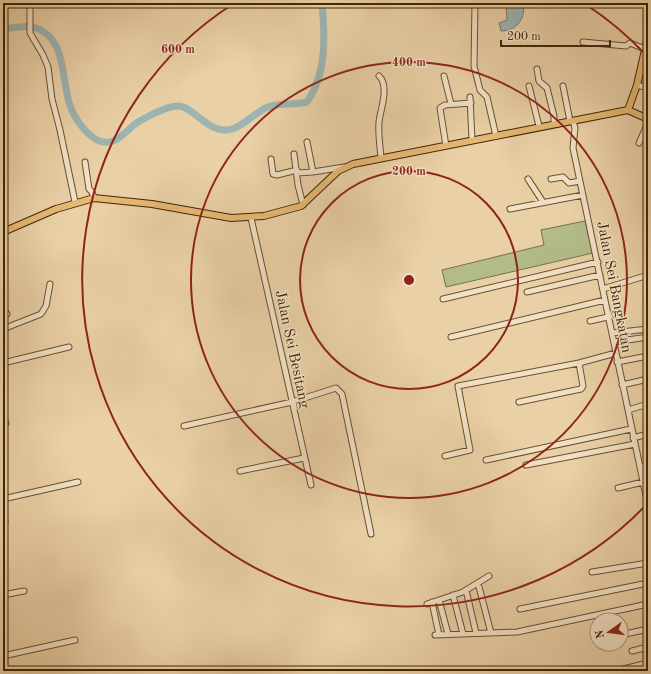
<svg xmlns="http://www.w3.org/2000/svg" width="651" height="674" font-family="'Old Standard TT',serif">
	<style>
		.green { fill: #b2bc8a; stroke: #797148 }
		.water { fill: #9cb4b2; stroke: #777b6d }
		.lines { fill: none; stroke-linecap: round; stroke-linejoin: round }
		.river { stroke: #9cb4b2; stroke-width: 7 }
		.minor-casing { stroke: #6a502d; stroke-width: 7 }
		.major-casing { stroke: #402605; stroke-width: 8 }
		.minor { stroke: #f1e0c5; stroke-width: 5 }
		.major { stroke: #e5b873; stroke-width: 6 }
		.ring { fill: none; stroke: #8f2418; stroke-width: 2 }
		.labels { text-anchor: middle; stroke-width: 3; stroke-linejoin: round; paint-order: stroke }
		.street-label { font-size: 15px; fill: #402605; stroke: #f1e0c5 }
		.centre { fill: #8f2418; stroke: #f1e0c5; stroke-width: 2 }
		.ring-label { font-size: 12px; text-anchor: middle; font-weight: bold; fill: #8f2418; stroke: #f1e0c5; stroke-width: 3; stroke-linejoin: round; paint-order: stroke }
	</style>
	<rect width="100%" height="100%" fill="#ead0a6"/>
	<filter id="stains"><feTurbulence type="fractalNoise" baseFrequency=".005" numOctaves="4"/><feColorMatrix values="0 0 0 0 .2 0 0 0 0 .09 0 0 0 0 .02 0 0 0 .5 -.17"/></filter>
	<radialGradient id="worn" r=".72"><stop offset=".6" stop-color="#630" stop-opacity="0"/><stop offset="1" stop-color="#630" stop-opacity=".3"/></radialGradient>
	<path class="green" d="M 585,221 L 593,253 L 446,287 L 442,270 L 544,245 L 541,230 Z"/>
	<path class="water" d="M 510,4 L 517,7 L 523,5 C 526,20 515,31 501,31 L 499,23 L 507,20 L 506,5 Z"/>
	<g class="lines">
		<path class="river" d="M 3,29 C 12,28 24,25 33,27 C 69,37 60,82 71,108 C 75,119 86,134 97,140 C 113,148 124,133 134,125 C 138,121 144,119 149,116 C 157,112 170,106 178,106 C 194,106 209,136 232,129 C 246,125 256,110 271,106 C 283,103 295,105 307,102 C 327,74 325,36 322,3"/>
		<defs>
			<path id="minor" d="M 30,3 L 30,33 L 43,55 L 48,67 L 52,99 L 60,130 L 75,202
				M 475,3 L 474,66 L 480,90 L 487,97 L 496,136
				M 583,42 L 626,46 L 630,43 L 645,49
				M 537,69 L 539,81 L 547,88 L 554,116 L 554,124
				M 379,76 C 390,86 380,111 379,122 C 378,134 380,146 381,157
				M 444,76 L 451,104
				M 637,85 L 648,88
				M 529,86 L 539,126
				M 563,86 L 570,121
				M 470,97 L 472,140
				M 573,121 L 575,128 L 573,148 L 648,505
				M 307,142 L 313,172 L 344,167
				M 639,143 L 648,123
				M 446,146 L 440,108 L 445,105 L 471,103
				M 294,154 L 298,185 L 303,205
				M 271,159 L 273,174 L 277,175 L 297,170
				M 85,162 L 89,189 L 92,192 L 94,198
				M 648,172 L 648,176
				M 297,173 L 313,172
				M 528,179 L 543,202
				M 551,179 L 563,177 L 569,183 L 580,181
				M 510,209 L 583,195
				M 251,218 L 311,485
				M 603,289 L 648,275
				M 527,292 L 600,275
				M 443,299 L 598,262
				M 3,309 L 7,314
				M 590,321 L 608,317
				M 3,329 L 41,314 L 46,306 L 50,284
				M 612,333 L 648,329
				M 451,337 L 605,300
				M 614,342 L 648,337
				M 617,362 L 648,356
				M 3,363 L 69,347
				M 622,385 L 648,379
				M 519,402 L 581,389 L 583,386 L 579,363
				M 628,410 L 648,404
				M 3,423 L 6,423
				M 184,426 L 292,402 L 336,388 L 342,394 L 371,534
				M 633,438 L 648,434
				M 445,456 L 470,450 L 458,386 L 579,363 L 616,353
				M 486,460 L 631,429
				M 526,465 L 635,444
				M 640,468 L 648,466
				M 240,471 L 304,458
				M 618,488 L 643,482
				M 3,499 L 78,482
				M 3,522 L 5,522
				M 592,572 L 648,563
				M 478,583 L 491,633
				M 466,590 L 476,633
				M 3,595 L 24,591
				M 453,595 L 463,634
				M 439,600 L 448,634
				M 432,602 L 439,635
				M 427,604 L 463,592 L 489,576
				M 520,609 L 648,583
				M 435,635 L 517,632 L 648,604
				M 621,635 L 648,629
				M 632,651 L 648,647
				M 3,656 L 75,640
				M 615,671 L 648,663"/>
			<path id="major" d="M 628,110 L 637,85 L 648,37
				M 3,232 L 56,209 L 94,198 L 152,204 L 231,218 L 264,216 L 301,206 L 338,171 L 353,164 L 628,110 L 648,119"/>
		</defs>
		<use href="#minor" class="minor-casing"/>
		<use href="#major" class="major-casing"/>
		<use href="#minor" class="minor"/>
		<use href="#major" class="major"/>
	</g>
	<g class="ring">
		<circle cx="409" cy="280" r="109"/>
		<circle cx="409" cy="280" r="218"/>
		<path d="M646 505A327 327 0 1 1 233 4M585 4A327 327 0 0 1 646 55"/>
	</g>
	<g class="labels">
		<g class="street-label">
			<text transform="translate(615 287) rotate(79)" y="5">Jalan Sei Bangkatan</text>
			<text transform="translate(293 349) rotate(78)" y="5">Jalan Sei Besitang</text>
		</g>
	</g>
	<circle cx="409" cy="280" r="6" class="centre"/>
	<g class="ring-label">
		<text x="178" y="53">600 m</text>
		<text x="409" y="66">400 m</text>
		<text x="409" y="175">200 m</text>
	</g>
	<rect width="651" height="674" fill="none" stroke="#ead0a6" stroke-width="16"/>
	<rect x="4" y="4" width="643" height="666" fill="none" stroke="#402605" stroke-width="2"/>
	<rect x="8" y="8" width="635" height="658" fill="none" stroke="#402605"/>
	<g transform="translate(609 632) rotate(256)"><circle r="19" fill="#f1e0c5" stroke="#aa9678"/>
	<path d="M0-3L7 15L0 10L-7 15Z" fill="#8f2418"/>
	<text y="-6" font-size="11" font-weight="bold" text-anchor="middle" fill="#402605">N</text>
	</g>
	<path d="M501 40v6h109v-6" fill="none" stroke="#402605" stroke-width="2"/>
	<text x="507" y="40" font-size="12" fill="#402605" stroke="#f1e0c5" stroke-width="3" paint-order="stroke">200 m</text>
	<rect width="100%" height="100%" filter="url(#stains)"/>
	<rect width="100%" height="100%" fill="url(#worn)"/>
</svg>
